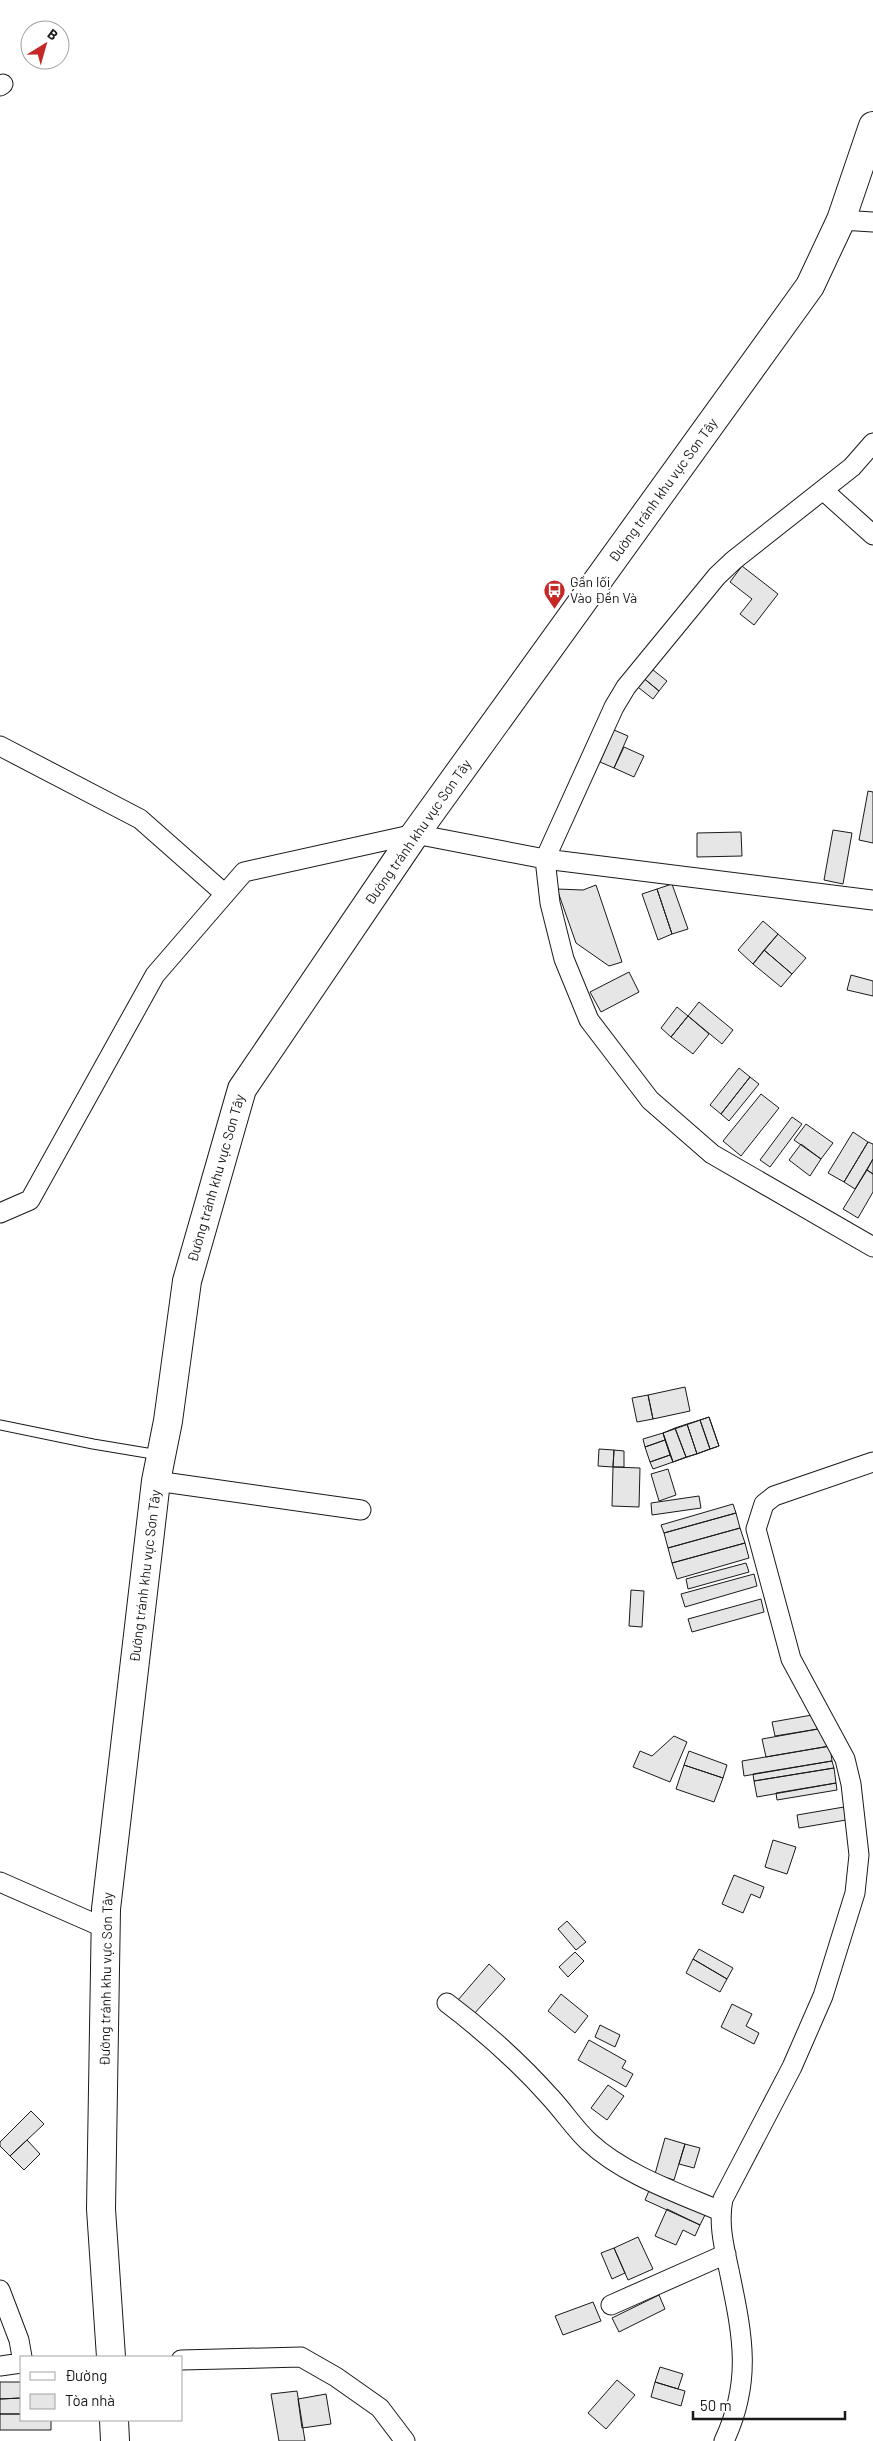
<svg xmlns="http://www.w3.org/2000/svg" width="873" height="2441" font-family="Barlow,sans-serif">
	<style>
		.building { fill: #e6e6e6; stroke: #1a1a1a }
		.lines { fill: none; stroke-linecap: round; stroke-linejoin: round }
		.service-casing { stroke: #1a1a1a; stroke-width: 11 }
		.minor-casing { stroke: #1a1a1a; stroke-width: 21 }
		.trunk-casing { stroke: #1a1a1a; stroke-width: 30 }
		.service { stroke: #fff; stroke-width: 9 }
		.minor { stroke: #fff; stroke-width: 19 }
		.trunk { stroke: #fff; stroke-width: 28 }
		.labels { text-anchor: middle; stroke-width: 4; stroke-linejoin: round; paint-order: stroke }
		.street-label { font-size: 14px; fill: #1a1a1a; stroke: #fff }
		.poi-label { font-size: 14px; fill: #1a1a1a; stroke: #fff; text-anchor: start }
	</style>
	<rect width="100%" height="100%" fill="#fff"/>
	<path class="building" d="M 742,566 L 778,594 L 754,625 L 740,614 L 752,599 L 730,582 Z
		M 648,666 L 667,681 L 659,691 L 641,676 Z
		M 641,676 L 659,691 L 653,699 L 634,684 Z
		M 614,730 L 628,736 L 614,768 L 600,762 Z
		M 624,747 L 644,756 L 634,777 L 614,768 Z
		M 868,791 L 873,792 L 873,843 L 859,840 Z
		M 833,830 L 852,833 L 843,884 L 824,880 Z
		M 741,832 L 742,856 L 697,857 L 697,833 Z
		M 672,884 L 688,929 L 672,934 L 657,889 Z
		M 596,885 L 622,962 L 609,966 L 576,943 L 557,889 L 583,890 Z
		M 657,889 L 672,934 L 658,940 L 642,894 Z
		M 763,921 L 778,934 L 753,964 L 738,950 Z
		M 778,934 L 806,958 L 792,974 L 764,950 Z
		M 764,950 L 792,974 L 781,987 L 753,964 Z
		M 629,972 L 639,992 L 601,1012 L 590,992 Z
		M 851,975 L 873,981 L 873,996 L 847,990 Z
		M 699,1002 L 733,1030 L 722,1044 L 688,1016 Z
		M 677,1007 L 688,1016 L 671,1037 L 661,1028 Z
		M 688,1016 L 709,1034 L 693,1054 L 671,1037 Z
		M 739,1068 L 750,1077 L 721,1114 L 710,1105 Z
		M 750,1077 L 759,1084 L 729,1121 L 721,1114 Z
		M 761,1094 L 779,1108 L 741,1156 L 723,1141 Z
		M 792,1117 L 802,1124 L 770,1167 L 760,1160 Z
		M 806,1124 L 833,1143 L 821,1159 L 794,1140 Z
		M 853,1132 L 868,1142 L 844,1182 L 828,1173 Z
		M 868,1142 L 873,1144 L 873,1159 L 855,1189 L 844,1182 Z
		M 801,1144 L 821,1159 L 810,1176 L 789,1160 Z
		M 873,1159 L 873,1174 L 867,1170 Z
		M 867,1170 L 873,1174 L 873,1192 L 858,1218 L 843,1209 Z
		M 685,1387 L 690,1411 L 653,1419 L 648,1395 Z
		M 648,1395 L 653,1419 L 637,1422 L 632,1398 Z
		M 709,1417 L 719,1446 L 710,1449 L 700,1420 Z
		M 709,1417 L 719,1446 L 673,1462 L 663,1433 Z
		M 700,1420 L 710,1449 L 697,1454 L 687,1424 Z
		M 687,1424 L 697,1454 L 686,1457 L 675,1428 Z
		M 675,1428 L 686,1457 L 673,1462 L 663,1433 Z
		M 663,1433 L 665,1440 L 645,1447 L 643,1439 Z
		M 665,1440 L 670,1455 L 650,1462 L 645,1447 Z
		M 599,1449 L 614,1450 L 613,1467 L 598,1466 Z
		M 614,1450 L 624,1451 L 624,1467 L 613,1467 Z
		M 670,1455 L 673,1462 L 653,1469 L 650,1462 Z
		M 613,1467 L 640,1468 L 639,1507 L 612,1506 Z
		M 668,1469 L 676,1495 L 659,1501 L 651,1474 Z
		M 699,1496 L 701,1508 L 652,1515 L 651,1503 Z
		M 733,1504 L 736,1513 L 664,1533 L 661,1525 Z
		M 736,1513 L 740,1528 L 668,1548 L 664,1533 Z
		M 740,1528 L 745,1543 L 672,1563 L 668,1548 Z
		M 745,1543 L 749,1558 L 677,1579 L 672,1563 Z
		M 746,1563 L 749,1572 L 688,1589 L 686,1579 Z
		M 754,1574 L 757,1586 L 685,1607 L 681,1594 Z
		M 631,1590 L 644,1591 L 642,1627 L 629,1626 Z
		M 761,1599 L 764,1612 L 692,1632 L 688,1619 Z
		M 812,1715 L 818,1729 L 775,1736 L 772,1722 Z
		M 818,1729 L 830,1746 L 766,1757 L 762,1739 Z
		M 674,1736 L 687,1742 L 670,1782 L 633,1767 L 640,1751 L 652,1756 Z
		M 830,1746 L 832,1761 L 744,1776 L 742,1761 Z
		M 689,1751 L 727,1765 L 723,1778 L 684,1765 Z
		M 832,1761 L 834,1768 L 754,1781 L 753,1774 Z
		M 684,1765 L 723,1778 L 714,1802 L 676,1789 Z
		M 834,1768 L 836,1783 L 757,1797 L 754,1781 Z
		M 836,1783 L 837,1790 L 777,1800 L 776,1793 Z
		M 844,1807 L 846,1820 L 799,1828 L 797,1815 Z
		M 773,1840 L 796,1847 L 787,1874 L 765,1867 Z
		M 734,1875 L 764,1887 L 760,1898 L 751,1894 L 743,1913 L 722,1904 Z
		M 567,1921 L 586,1942 L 576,1950 L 558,1929 Z
		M 699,1949 L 733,1968 L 727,1979 L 693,1959 Z
		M 575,1952 L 584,1961 L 568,1977 L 559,1967 Z
		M 693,1959 L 727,1979 L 720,1992 L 686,1973 Z
		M 489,1964 L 505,1979 L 474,2014 L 458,2000 Z
		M 561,1994 L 588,2016 L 575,2033 L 548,2011 Z
		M 732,2004 L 752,2014 L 746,2026 L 759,2033 L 754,2044 L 721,2027 Z
		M 600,2025 L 620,2035 L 615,2047 L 595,2037 Z
		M 589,2040 L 626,2061 L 622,2068 L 633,2074 L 626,2087 L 578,2060 Z
		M 608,2085 L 624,2096 L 607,2120 L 591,2108 Z
		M 31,2111 L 44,2124 L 10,2156 L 0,2146 L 0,2142 Z
		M 665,2138 L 685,2144 L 674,2180 L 655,2174 Z
		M 27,2140 L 40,2154 L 24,2170 L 10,2156 Z
		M 685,2144 L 700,2148 L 694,2168 L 679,2164 Z
		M 651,2186 L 707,2211 L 700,2225 L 645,2200 Z
		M 667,2209 L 700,2225 L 695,2236 L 683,2230 L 676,2245 L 655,2236 Z
		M 638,2237 L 653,2269 L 628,2280 L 614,2248 Z
		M 614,2248 L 625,2273 L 612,2279 L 601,2253 Z
		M 659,2295 L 665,2309 L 619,2332 L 612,2318 Z
		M 593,2302 L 601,2321 L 563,2335 L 555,2316 Z
		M 660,2367 L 683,2374 L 678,2389 L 655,2382 Z
		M 617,2380 L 635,2395 L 606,2429 L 588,2413 Z
		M 0,2382 L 21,2382 L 21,2398 L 0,2399 Z
		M 655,2382 L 685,2391 L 681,2406 L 651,2397 Z
		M 297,2391 L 305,2441 L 279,2441 L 271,2394 Z
		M 326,2394 L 331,2424 L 302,2428 L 298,2399 Z
		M 21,2398 L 21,2414 L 0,2414 L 0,2399 Z
		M 0,2414 L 21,2414 L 21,2420 L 51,2420 L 51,2430 L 0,2430 Z"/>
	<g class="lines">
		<defs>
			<path id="service" d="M 0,1425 L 93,1444 L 159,1455"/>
			<path id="minor" d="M 0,86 L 3,84
				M 841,220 L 873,222
				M 873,443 L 852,467 L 734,560 L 717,576 L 626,687 L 614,707 L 545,859 L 550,903 L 564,959 L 589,1020 L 650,1100 L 712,1154 L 873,1247
				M 823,490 L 873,535
				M 0,746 L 140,819 L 225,894
				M 0,1213 L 30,1200 L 155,975 L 244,872 L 415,834 L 545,859 L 873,900
				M 156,1481 L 361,1510
				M 0,1882 L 107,1929
				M 447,2003 C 484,2031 520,2063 551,2098 C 564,2112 575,2129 589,2142 C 623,2174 678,2193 720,2211
				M 0,2290 L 19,2340 L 22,2357
				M 611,2305 L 726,2254
				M 181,2360 L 301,2357 L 336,2377 L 380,2408 L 405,2441
				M 0,2366 L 21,2363
				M 724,2441 C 753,2380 742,2333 729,2270 C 724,2247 718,2223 723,2199 L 792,2067 L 823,1996 L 855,1893 L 859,1855 L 851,1784 L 845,1759 L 791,1659 L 756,1529 L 764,1504 L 774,1496 L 873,1462"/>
			<path id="trunk" d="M 111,2357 L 101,2209 L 106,1909 L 156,1481 L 168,1421 L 187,1281 L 242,1089 L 415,834 L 810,286 L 841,220 L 873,126
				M 114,2420 L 115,2441"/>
		</defs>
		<use href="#service" class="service-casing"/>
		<use href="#minor" class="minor-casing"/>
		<use href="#trunk" class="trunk-casing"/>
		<use href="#service" class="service"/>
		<use href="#minor" class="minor"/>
		<use href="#trunk" class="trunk"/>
	</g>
	<defs>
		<symbol id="bus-pin" viewBox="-11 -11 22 30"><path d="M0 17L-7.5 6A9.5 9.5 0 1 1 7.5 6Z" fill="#c62828" stroke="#fff"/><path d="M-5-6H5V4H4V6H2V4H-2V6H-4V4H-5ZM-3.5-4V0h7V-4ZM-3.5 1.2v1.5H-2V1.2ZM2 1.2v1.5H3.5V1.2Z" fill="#fff"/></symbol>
	</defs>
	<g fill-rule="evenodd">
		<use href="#bus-pin" x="542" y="578" width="25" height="34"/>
	</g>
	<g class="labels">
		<g class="street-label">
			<text transform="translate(663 490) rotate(-54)" y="5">Đường tránh khu vực Sơn Tây</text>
			<text transform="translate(418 832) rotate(-55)" y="5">Đường tránh khu vực Sơn Tây</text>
			<text transform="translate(216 1178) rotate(-74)" y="5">Đường tránh khu vực Sơn Tây</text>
			<text transform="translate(145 1576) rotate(-83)" y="5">Đường tránh khu vực Sơn Tây</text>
			<text transform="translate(106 1979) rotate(-89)" y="5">Đường tránh khu vực Sơn Tây</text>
		</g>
		<g class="poi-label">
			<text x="570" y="587">Gần lối<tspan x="570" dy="16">Vào Đền Và</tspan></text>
		</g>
	</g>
	<rect x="20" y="2356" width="162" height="65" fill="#ffffff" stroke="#a3a3a3"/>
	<rect x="30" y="2372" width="25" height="8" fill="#ffffff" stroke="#a3a3a3"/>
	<text x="65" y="2381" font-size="15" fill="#1a1a1a">Đường</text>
	<rect x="30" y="2394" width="25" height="15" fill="#e6e6e6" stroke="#a3a3a3"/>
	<text x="65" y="2406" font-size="15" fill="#1a1a1a">Tòa nhà</text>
	<g transform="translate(45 45) rotate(37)"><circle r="24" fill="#ffffff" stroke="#a3a3a3"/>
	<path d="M0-4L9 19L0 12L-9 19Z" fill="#c62828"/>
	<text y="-8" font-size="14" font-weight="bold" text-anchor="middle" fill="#1a1a1a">B</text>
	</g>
	<path d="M693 2411v8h152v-8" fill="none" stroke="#1a1a1a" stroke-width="2.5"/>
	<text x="700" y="2411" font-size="15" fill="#1a1a1a" stroke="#ffffff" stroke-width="4" paint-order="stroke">50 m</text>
</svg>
